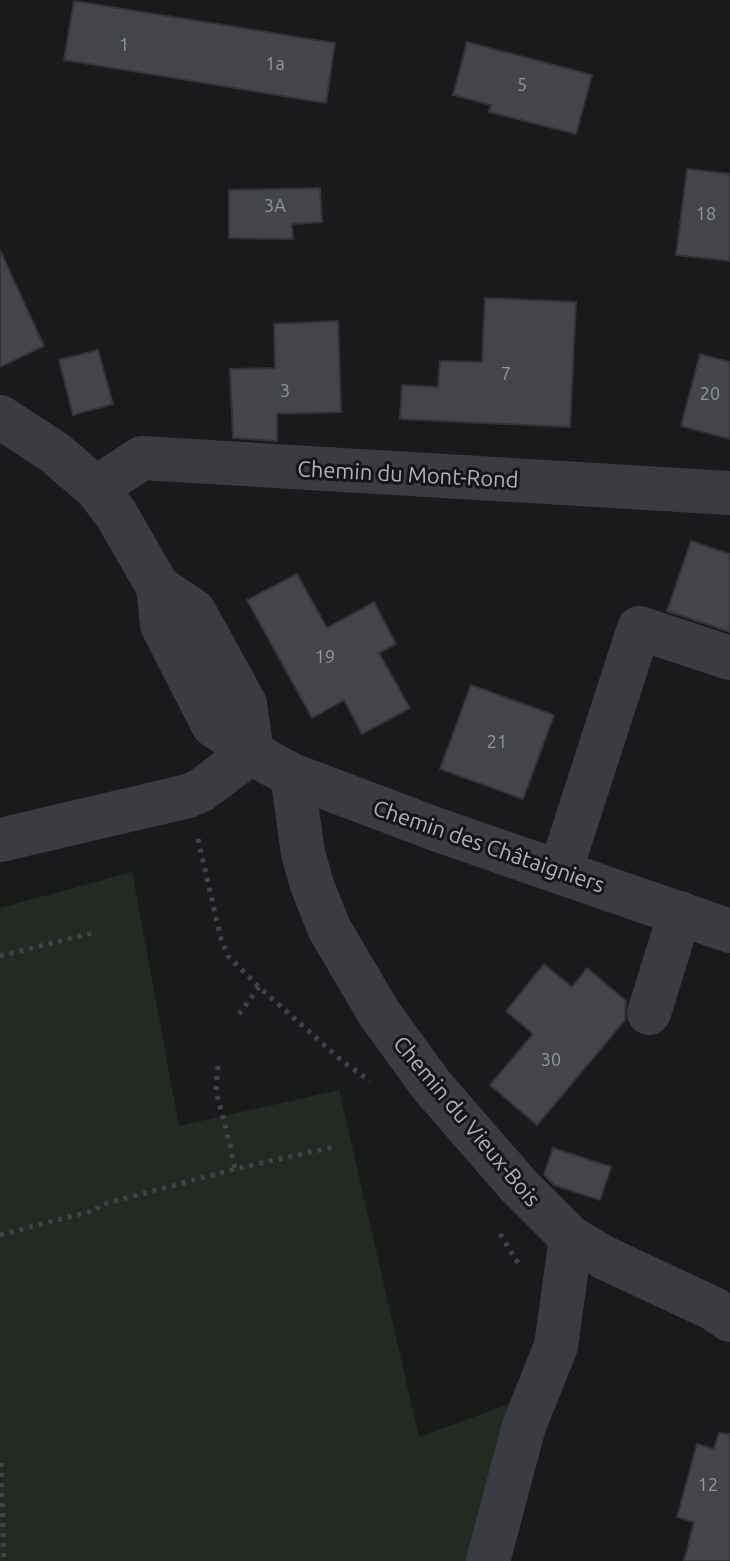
<svg xmlns="http://www.w3.org/2000/svg" width="730" height="1561" font-family="Ubuntu,sans-serif">
	<style>
		.green { fill: #222a23 }
		.building { fill: #444549; stroke: #343438; stroke-width: 2 }
		.lines { fill: none; stroke-linecap: round; stroke-linejoin: round }
		.path { stroke: #414348; stroke-width: 5; stroke-dasharray: 4 6; stroke-linecap: butt }
		.minor { stroke: #3b3c41; stroke-width: 44 }
		.labels { text-anchor: middle; stroke-width: 6; stroke-linejoin: round; paint-order: stroke }
		.number-label { font-size: 18px; fill: #93979e }
		.street-label { font-size: 22px; fill: #adb2bb; stroke: #151517 }
	</style>
	<rect width="100%" height="100%" fill="#1a1a1c"/>
	<path class="green" d="M 132,872 L 179,1126 L 339,1090 L 419,1437 L 515,1402 L 468,1561 L 0,1561 L 0,908 Z"/>
	<path class="building" d="M 74,1 L 335,43 L 326,103 L 64,60 Z
		M 467,42 L 592,75 L 576,134 L 489,112 L 491,105 L 453,95 Z
		M 687,169 L 730,174 L 730,261 L 676,255 Z
		M 320,188 L 322,222 L 292,224 L 293,239 L 229,238 L 229,190 Z
		M 0,250 L 44,346 L 0,367 Z
		M 485,298 L 576,302 L 570,427 L 400,419 L 402,385 L 438,387 L 440,361 L 482,362 Z
		M 338,321 L 341,412 L 277,414 L 277,441 L 233,438 L 230,369 L 275,368 L 274,324 Z
		M 98,350 L 113,404 L 73,415 L 59,360 Z
		M 700,354 L 730,362 L 730,439 L 681,426 Z
		M 691,541 L 730,554 L 730,632 L 667,611 Z
		M 297,574 L 327,628 L 374,602 L 396,644 L 379,653 L 410,708 L 362,734 L 344,700 L 312,718 L 247,600 Z
		M 471,685 L 554,715 L 523,799 L 440,769 Z
		M 544,964 L 572,987 L 587,968 L 626,1001 L 625,1020 L 537,1125 L 490,1085 L 533,1034 L 506,1011 Z
		M 553,1148 L 611,1167 L 600,1200 L 554,1185 L 544,1175 Z
		M 719,1433 L 730,1434 L 730,1561 L 684,1561 L 694,1522 L 677,1517 L 697,1444 L 714,1449 Z"/>
	<g class="lines">
		<path class="path" d="M 198,839 L 221,939 L 228,956 L 259,987 L 341,1060 L 370,1081
			M 0,956 L 93,933
			M 239,1014 L 259,987
			M 218,1066 L 216,1091 L 231,1149 L 235,1169
			M 500,1234 L 520,1266
			M 0,1235 L 96,1210 L 100,1205 L 235,1169 L 333,1147
			M 1,1463 L 4,1561"/>
		<path class="minor" d="M 0,417 L 54,452 L 96,488 L 116,514 L 158,587 L 162,625 L 213,725 L 269,763 L 292,775 L 438,830 L 730,931
			M 96,488 L 142,458 L 730,493
			M 158,587 L 194,611 L 245,704 L 252,752
			M 292,775 L 303,853 L 312,885 L 329,928 L 379,1013 L 432,1086 L 519,1186 L 571,1238 L 603,1257 L 714,1309 L 730,1320
			M 0,840 L 188,796 L 200,791 L 252,752
			M 560,872 L 639,628 L 730,658
			M 649,1013 L 680,913
			M 488,1561 L 524,1426 L 556,1346 L 571,1238"/>
	</g>
	<g class="labels">
		<g class="number-label">
			<text x="124" y="51">1</text>
			<text x="275" y="70">1a</text>
			<text x="522" y="91">5</text>
			<text x="275" y="212">3A</text>
			<text x="706" y="220">18</text>
			<text x="506" y="380">7</text>
			<text x="285" y="397">3</text>
			<text x="710" y="400">20</text>
			<text x="325" y="663">19</text>
			<text x="497" y="748">21</text>
			<text x="551" y="1066">30</text>
			<text x="708" y="1491">12</text>
		</g>
		<g class="street-label">
			<text transform="translate(408 474) rotate(3)" y="8">Chemin du Mont-Rond</text>
			<text transform="translate(489 846) rotate(19)" y="8">Chemin des Châtaigniers</text>
			<text transform="translate(467 1121) rotate(50)" y="8">Chemin du Vieux-Bois</text>
		</g>
	</g>
</svg>
